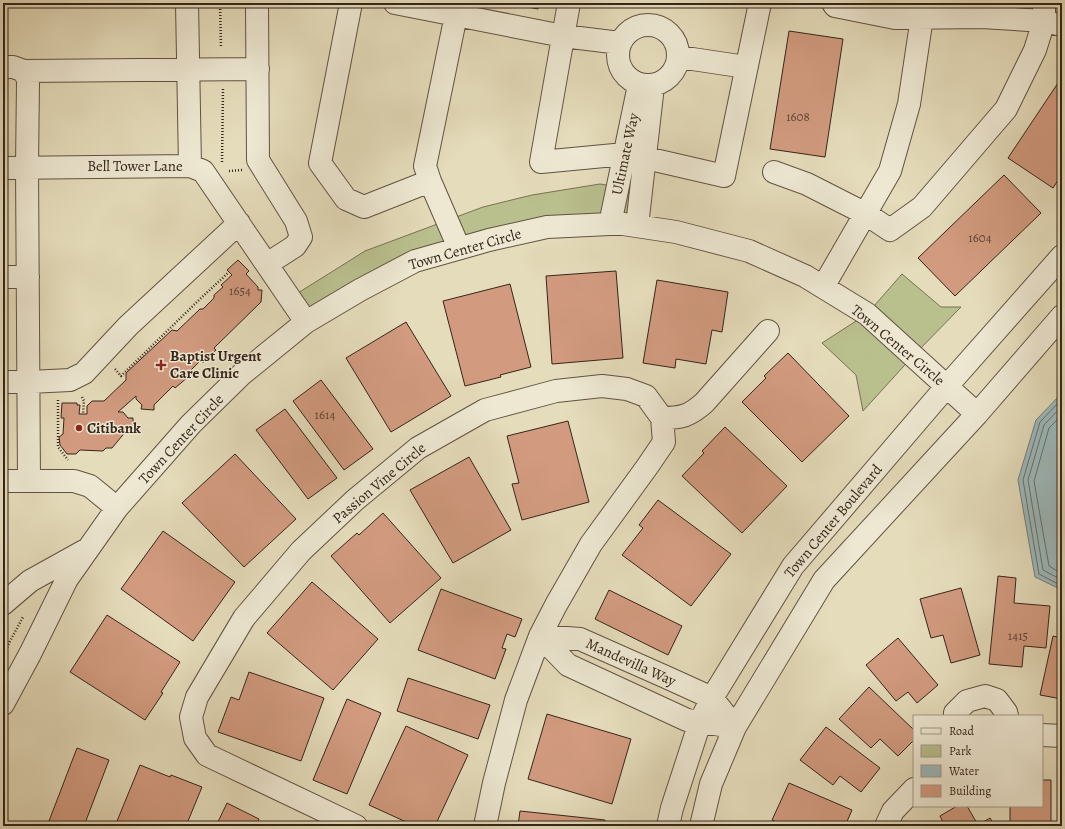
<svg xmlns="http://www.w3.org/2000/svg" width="1065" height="829" font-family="Alegreya,serif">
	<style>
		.green { fill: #b9bf8d; stroke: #777254 }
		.water { fill: #9cb9bc; stroke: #737e7b }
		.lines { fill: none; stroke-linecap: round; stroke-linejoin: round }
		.shore { stroke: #686f6b; stroke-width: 1 }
		.building { fill: #d29b80; stroke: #35251a }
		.minor-casing { stroke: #615342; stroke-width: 24 }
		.path { stroke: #35251a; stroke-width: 2.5; stroke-dasharray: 1 2; stroke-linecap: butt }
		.minor { stroke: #eee8d3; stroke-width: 22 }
		.poi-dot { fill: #8f2418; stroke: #eee8d3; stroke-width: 1.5 }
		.labels { text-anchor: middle; stroke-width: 3; stroke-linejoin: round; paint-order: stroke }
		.number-label { font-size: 13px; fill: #5c4234 }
		.street-label { font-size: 15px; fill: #35251a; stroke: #eee8d3 }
		.poi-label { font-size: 15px; font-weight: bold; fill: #35251a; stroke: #eee8d3; text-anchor: start }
	</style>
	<rect width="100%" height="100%" fill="#e5dcbb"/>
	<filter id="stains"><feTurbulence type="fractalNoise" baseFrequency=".005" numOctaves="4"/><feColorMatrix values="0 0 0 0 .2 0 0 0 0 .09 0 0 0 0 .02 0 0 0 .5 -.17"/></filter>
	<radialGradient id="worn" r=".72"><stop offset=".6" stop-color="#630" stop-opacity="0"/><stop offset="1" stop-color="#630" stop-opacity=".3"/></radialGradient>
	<path class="green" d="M 625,154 L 646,158 L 637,226 L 489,240 L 306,322 L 290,298 L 365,251 L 483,207 L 532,195 L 600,184 L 618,187 Z
		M 902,274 L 941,307 L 961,307 L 913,356 L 863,411 L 856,375 L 822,343 L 867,314 Z"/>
	<path class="water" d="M 1062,393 L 1062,590 L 1035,577 L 1018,480 L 1036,420 Z"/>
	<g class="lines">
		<path class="shore" d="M 1062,399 L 1040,422 L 1023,480 L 1039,574 L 1062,586
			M 1062,406 L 1044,425 L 1028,480 L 1043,570 L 1062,580
			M 1062,415 L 1049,428 L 1034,481 L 1049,566 L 1062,574"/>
	</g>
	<path class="building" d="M 485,3 L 502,3 L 502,6 Z
		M 507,3 L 539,3 L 538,9 Z
		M 789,31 L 843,39 L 825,157 L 770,149 Z
		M 1062,77 L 1062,174 L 1053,188 L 1008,158 Z
		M 1004,175 L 1041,213 L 955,296 L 918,258 Z
		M 238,260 L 249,271 L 246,274 L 258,287 L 258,290 L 262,290 L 261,302 L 214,348 L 216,350 L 203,363 L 201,360 L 186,375 L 188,377 L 175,388 L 173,386 L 154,405 L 154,410 L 141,409 L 142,405 L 136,399 L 136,396 L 118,412 L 123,412 L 128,418 L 133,418 L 133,430 L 127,430 L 112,448 L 106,448 L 103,451 L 80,450 L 76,454 L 67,454 L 60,445 L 59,437 L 63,434 L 64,418 L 61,418 L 62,403 L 77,403 L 77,405 L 80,405 L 79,414 L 87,414 L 87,406 L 92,401 L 104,401 L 126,380 L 126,373 L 172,330 L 177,331 L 200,309 L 203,309 L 214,298 L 214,295 L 223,287 L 221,285 L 232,275 L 227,270 Z
		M 616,271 L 623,358 L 552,364 L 546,276 Z
		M 657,280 L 728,292 L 722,332 L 712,330 L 706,364 L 676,359 L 675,368 L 643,363 Z
		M 510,284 L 531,367 L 500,375 L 501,377 L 465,386 L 443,301 Z
		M 406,322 L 451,396 L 391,432 L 346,358 Z
		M 788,353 L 849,416 L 802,462 L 742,402 L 766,378 L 764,376 Z
		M 321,380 L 373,449 L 344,470 L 293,401 Z
		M 285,409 L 337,478 L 308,499 L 256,430 Z
		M 568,421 L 589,502 L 522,520 L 512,484 L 519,483 L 507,436 Z
		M 725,427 L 787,486 L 742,533 L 682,476 L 704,453 L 702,451 Z
		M 235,454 L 296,519 L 244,567 L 182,503 Z
		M 469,457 L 511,530 L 453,563 L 410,490 Z
		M 658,500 L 731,554 L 691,606 L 622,555 L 643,528 L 639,525 Z
		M 383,513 L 441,578 L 390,623 L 331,556 L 357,533 L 359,535 Z
		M 163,531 L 235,582 L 193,641 L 121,589 Z
		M 998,576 L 1016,578 L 1014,603 L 1050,606 L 1046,648 L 1024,646 L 1022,667 L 989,664 Z
		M 312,582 L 378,639 L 333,690 L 267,633 Z
		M 961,588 L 980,655 L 951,663 L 943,635 L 931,638 L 920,599 Z
		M 441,589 L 522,619 L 515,637 L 507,634 L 502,648 L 506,649 L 495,679 L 418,650 Z
		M 609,590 L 682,626 L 668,655 L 595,619 Z
		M 107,615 L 180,662 L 161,692 L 163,693 L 145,720 L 70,672 Z
		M 1053,636 L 1062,638 L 1062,699 L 1040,695 Z
		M 898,638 L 938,685 L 917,703 L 908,692 L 896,701 L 866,665 Z
		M 249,672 L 324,698 L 301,761 L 218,732 L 231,697 L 239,700 Z
		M 408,678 L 490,705 L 478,739 L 397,711 Z
		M 869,687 L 914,730 L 914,740 L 898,756 L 880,739 L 871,748 L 839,719 Z
		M 347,699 L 381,713 L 347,794 L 313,780 Z
		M 547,714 L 631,739 L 612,804 L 528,779 Z
		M 406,726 L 468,755 L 435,826 L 415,826 L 369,805 Z
		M 826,727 L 880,768 L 861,792 L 840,776 L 833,785 L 800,760 Z
		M 77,748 L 109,760 L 84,826 L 63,826 L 49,821 Z
		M 140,765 L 170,777 L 171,775 L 202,787 L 186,826 L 115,826 Z
		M 1042,780 L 1051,780 L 1051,822 L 1010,822 L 1010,806 L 1042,806 Z
		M 789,783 L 852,810 L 845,826 L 786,826 L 772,820 Z
		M 227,803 L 259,819 L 256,826 L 216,826 Z
		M 957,806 L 967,806 L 978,825 L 990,818 L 995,826 L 945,826 L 940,816 Z
		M 520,811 L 605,820 L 604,826 L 518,826 Z"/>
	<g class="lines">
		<defs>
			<path id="minor" d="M 187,3 L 190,166
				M 257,3 L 258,160 L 296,221 L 301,237 L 295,246 L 267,264
				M 351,3 L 320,163 L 346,199 L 364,207 L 430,181 L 459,248
				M 395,3 L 563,36 L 620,43
				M 569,3 L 541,162 L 625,154 L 646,158 L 724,176 L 760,3
				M 833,3 L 835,6 L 895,18 L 982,17 L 1044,21 L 1062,25
				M618 55a30 30 0 1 1 60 0a30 30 0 1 1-60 0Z
				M 679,57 L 746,67
				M 3,67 L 13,67 L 24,71 L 28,80 L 27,167 L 29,481
				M 24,71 L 258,69
				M 3,168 L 190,166 L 203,171 L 306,322
				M 774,172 L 807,184 L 866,214 L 890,230 L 922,207 L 1006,109 L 1035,50 L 1044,21 L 1044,3
				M 430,181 L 425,166 L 456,15
				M 610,224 L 639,85
				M 637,226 L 653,86
				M 3,277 L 28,277
				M 823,287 L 890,171 L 909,104 L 922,17
				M 3,382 L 29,382 L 70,380 L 84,373 L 128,326 L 239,223
				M 662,418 C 682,418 689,416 704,403 L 768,331
				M 3,481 L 74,481 L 90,486 L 117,508
				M 3,604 L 30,581 L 84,551
				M 540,636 L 580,639 L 668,678 L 712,698 L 735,727 L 687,720 L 568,665 Z
				M 3,704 L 30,654 L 67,579 L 117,508 L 191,424 L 242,374 L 306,322 L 360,290 L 415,261 L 489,240 L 547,227 L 610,224 L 623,224 L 676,232 L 749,251 L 805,276 L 867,314 L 977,414
				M 955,716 L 955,713 L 967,701 L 985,696 L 997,700 L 1006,712 L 1007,716
				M 1042,735 L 1062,736
				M 356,826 L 207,755 L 195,738 L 191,717 L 197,697 L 244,618 L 301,551 L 355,500 L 418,448 L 485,410 L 556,391 L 602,386 L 627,389 L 646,396 L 662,418 L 664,442 L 647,467 L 591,544 L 556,605 L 540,636 L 516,700 L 494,783 L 485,826
				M 668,826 L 672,808 L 700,722 L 712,698 L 793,566 L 947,386 L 1062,256
				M 701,826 L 711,784 L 735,727 L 824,580 L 977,414 L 1062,316
				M 886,826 L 893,811 L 914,789"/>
		</defs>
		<use href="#minor" class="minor-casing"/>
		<path class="path" d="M 220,3 L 221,48
			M 222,162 L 223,89
			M 229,171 L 242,170
			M 115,369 L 121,376 L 200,299 L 229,272
			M 82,397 L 84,401 L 83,414
			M 58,400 L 58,447 L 68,460
			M 4,656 L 9,643 L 23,617"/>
		<use href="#minor" class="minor"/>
	</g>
	<g class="poi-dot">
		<path d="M159 359h4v4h4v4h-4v4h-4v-4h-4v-4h4z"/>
		<circle cx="79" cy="428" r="4"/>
	</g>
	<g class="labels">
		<g class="number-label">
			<text x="798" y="121">1608</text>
			<text x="980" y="242">1604</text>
			<text x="240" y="295">1654</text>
			<text x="325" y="419">1614</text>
			<text x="1018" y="640">1415</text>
		</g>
		<g class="street-label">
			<text transform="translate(625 154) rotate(-78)" y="5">Ultimate Way</text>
			<text x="135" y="171">Bell Tower Lane</text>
			<text transform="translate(465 249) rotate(-16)" y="5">Town Center Circle</text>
			<text transform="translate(898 345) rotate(40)" y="5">Town Center Circle</text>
			<text transform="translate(181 439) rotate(-47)" y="5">Town Center Circle</text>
			<text transform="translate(379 483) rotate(-40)" y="5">Passion Vine Circle</text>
			<text transform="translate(833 521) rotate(-50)" y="5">Town Center Boulevard</text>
			<text transform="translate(631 662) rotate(24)" y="5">Mandevilla Way</text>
		</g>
		<g class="poi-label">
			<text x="170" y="361">Baptist Urgent<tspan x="170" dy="17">Care Clinic</tspan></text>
			<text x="87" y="433">Citibank</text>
		</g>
	</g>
	<rect width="1065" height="829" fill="none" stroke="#e5dcbb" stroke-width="16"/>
	<rect x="4" y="4" width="1057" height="821" fill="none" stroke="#35251a" stroke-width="2"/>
	<rect x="8" y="8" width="1049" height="813" fill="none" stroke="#35251a"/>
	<rect x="913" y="715" width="130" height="92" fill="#eee8d3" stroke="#a49a89"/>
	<rect x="921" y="728" width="20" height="6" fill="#eee8d3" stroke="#a49a89"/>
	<text x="949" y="735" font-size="12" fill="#35251a">Road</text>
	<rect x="921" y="745" width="20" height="12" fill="#b9bf8d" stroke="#a49a89"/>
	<text x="949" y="755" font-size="12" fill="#35251a">Park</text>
	<rect x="921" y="765" width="20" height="12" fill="#9cb9bc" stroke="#a49a89"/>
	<text x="949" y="775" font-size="12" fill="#35251a">Water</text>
	<rect x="921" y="785" width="20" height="12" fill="#d29b80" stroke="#a49a89"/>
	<text x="949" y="795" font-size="12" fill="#35251a">Building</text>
	<rect width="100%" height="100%" filter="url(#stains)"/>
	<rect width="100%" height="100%" fill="url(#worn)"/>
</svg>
